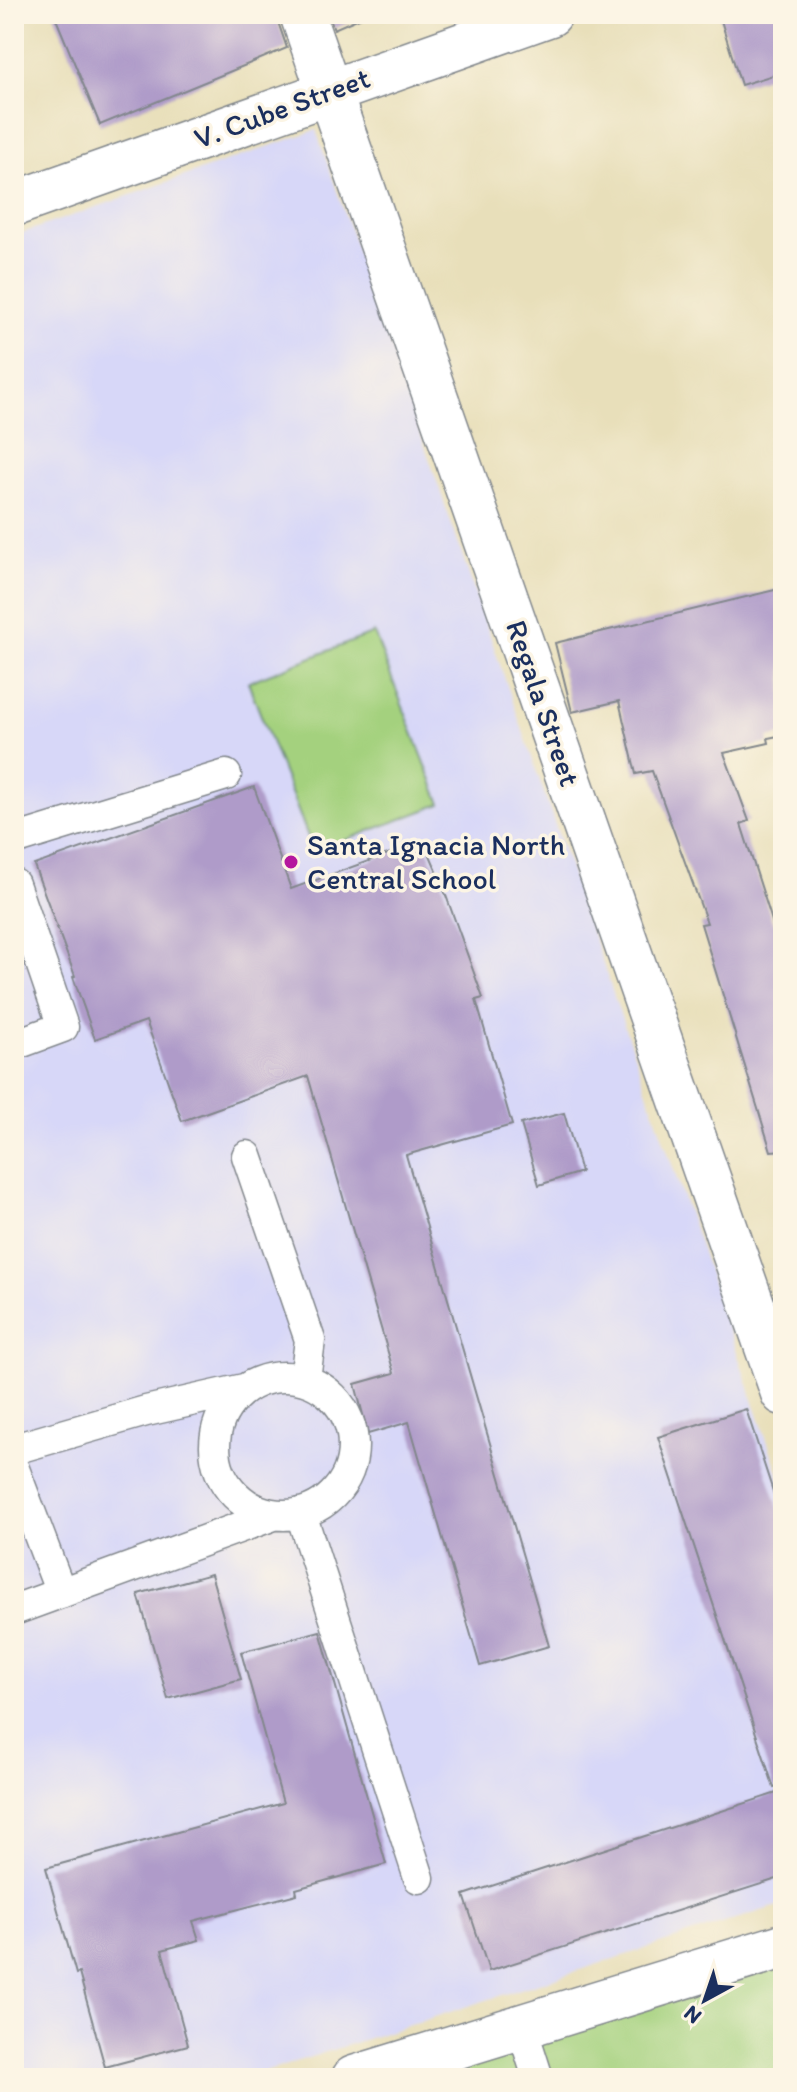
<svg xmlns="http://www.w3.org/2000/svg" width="797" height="2092" font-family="Itim,sans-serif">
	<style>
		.built { fill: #d7d7f8 }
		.green { fill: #a4d17e; stroke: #60806e; stroke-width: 2 }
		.building { fill: #af9bc9 }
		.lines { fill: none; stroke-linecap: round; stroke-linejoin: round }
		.service-casing { stroke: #82878c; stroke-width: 33 }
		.minor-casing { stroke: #82878c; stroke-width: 47 }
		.service { stroke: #fff; stroke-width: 30 }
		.minor { stroke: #fff; stroke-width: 44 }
		.poi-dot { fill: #b5179e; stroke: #fcf5e5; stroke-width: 3 }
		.labels { text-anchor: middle; stroke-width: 7; stroke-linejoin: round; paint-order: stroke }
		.street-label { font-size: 30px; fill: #1b2f5e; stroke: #fcf5e5 }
		.poi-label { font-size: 30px; fill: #1b2f5e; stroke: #fcf5e5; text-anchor: start }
	</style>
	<rect width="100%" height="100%" fill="#fcf5e5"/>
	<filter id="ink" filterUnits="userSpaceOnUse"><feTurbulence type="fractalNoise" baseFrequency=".0125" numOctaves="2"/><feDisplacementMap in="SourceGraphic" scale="16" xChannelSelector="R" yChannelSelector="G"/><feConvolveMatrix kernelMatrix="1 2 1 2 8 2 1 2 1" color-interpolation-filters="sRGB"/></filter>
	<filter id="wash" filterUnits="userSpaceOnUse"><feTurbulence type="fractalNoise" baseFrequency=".006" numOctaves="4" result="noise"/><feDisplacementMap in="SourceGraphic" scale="32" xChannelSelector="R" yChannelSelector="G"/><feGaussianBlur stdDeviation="1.8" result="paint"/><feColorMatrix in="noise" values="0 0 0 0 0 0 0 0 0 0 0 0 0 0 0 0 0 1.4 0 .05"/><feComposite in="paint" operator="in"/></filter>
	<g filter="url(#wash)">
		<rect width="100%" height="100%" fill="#e8dfba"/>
		<path class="built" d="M 316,130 L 783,1487 L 783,1904 L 246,2078 L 14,2078 L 14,236 Z"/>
		<path class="green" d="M 374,633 L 441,804 L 314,852 L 248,682 Z
			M 783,1948 L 783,2078 L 372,2078 Z"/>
		<g id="blocks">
			<path class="building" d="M 54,14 L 278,14 L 278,22 L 287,48 L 100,125 Z
				M 328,14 L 366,14 L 366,15 L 334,29 Z
				M 719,14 L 783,14 L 783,72 L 741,85 Z
				M 783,588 L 783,735 L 768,738 L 769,743 L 724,753 L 749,821 L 741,824 L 773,924 L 783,921 L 783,1150 L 771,1151 L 701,924 L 707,923 L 652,771 L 636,774 L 619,701 L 572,712 L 555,643 Z
				M 254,787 L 291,889 L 424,841 L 439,876 L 483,998 L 476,1000 L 512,1125 L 406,1155 L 549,1646 L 480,1666 L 409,1422 L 368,1434 L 355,1384 L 394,1373 L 308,1076 L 182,1121 L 146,1021 L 95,1039 L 73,977 L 75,976 L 34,865 Z
				M 564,1113 L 581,1172 L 539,1185 L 521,1124 Z
				M 746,1409 L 783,1522 L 783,1786 L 774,1788 L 658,1437 Z
				M 211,1574 L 241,1679 L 168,1699 L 138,1594 Z
				M 320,1631 L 386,1864 L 296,1889 L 297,1894 L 193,1921 L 199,1940 L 162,1950 L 188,2045 L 105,2067 L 79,1973 L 76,1974 L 46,1868 L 283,1803 L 241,1652 Z
				M 783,1791 L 783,1877 L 489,1971 L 464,1895 Z"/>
		</g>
	</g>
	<g filter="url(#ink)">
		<use href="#blocks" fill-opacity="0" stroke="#82878c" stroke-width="2"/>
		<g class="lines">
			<defs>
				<path id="service" d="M 14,840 L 226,775
					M 14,884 L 63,1027 L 14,1045
					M 247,1156 L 310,1340 L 305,1379
					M215 1446a69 69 0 1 1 138 0a69 69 0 1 1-138 0Z
					M 14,1449 L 146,1411 L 244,1389
					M 14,1469 L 61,1593
					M 301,1514 L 419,1878
					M 14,1610 L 274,1515
					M 522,2028 L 538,2078"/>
				<path id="minor" d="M 302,14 L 783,1393
					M 14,204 L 550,14
					M 354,2078 L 783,1946"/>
			</defs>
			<use href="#service" class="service-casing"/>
			<use href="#minor" class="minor-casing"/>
			<use href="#service" class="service"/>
			<use href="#minor" class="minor"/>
		</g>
	</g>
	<circle class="poi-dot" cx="291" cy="862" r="8"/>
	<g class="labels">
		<g class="street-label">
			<text transform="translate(282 108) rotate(-20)" y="10">V. Cube Street</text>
			<text transform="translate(543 703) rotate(71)" y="10">Regala Street</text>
		</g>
		<g class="poi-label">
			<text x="307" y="855">Santa Ignacia North<tspan x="307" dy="34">Central School</tspan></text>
		</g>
	</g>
	<rect width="797" height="2092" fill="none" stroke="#fcf5e5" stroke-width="48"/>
	<g transform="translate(705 2000) rotate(220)" stroke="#fcf5e5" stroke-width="6" paint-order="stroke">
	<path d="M0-6L14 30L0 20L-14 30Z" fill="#1b2f5e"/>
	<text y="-12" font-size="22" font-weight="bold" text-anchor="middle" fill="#1b2f5e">N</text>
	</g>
</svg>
